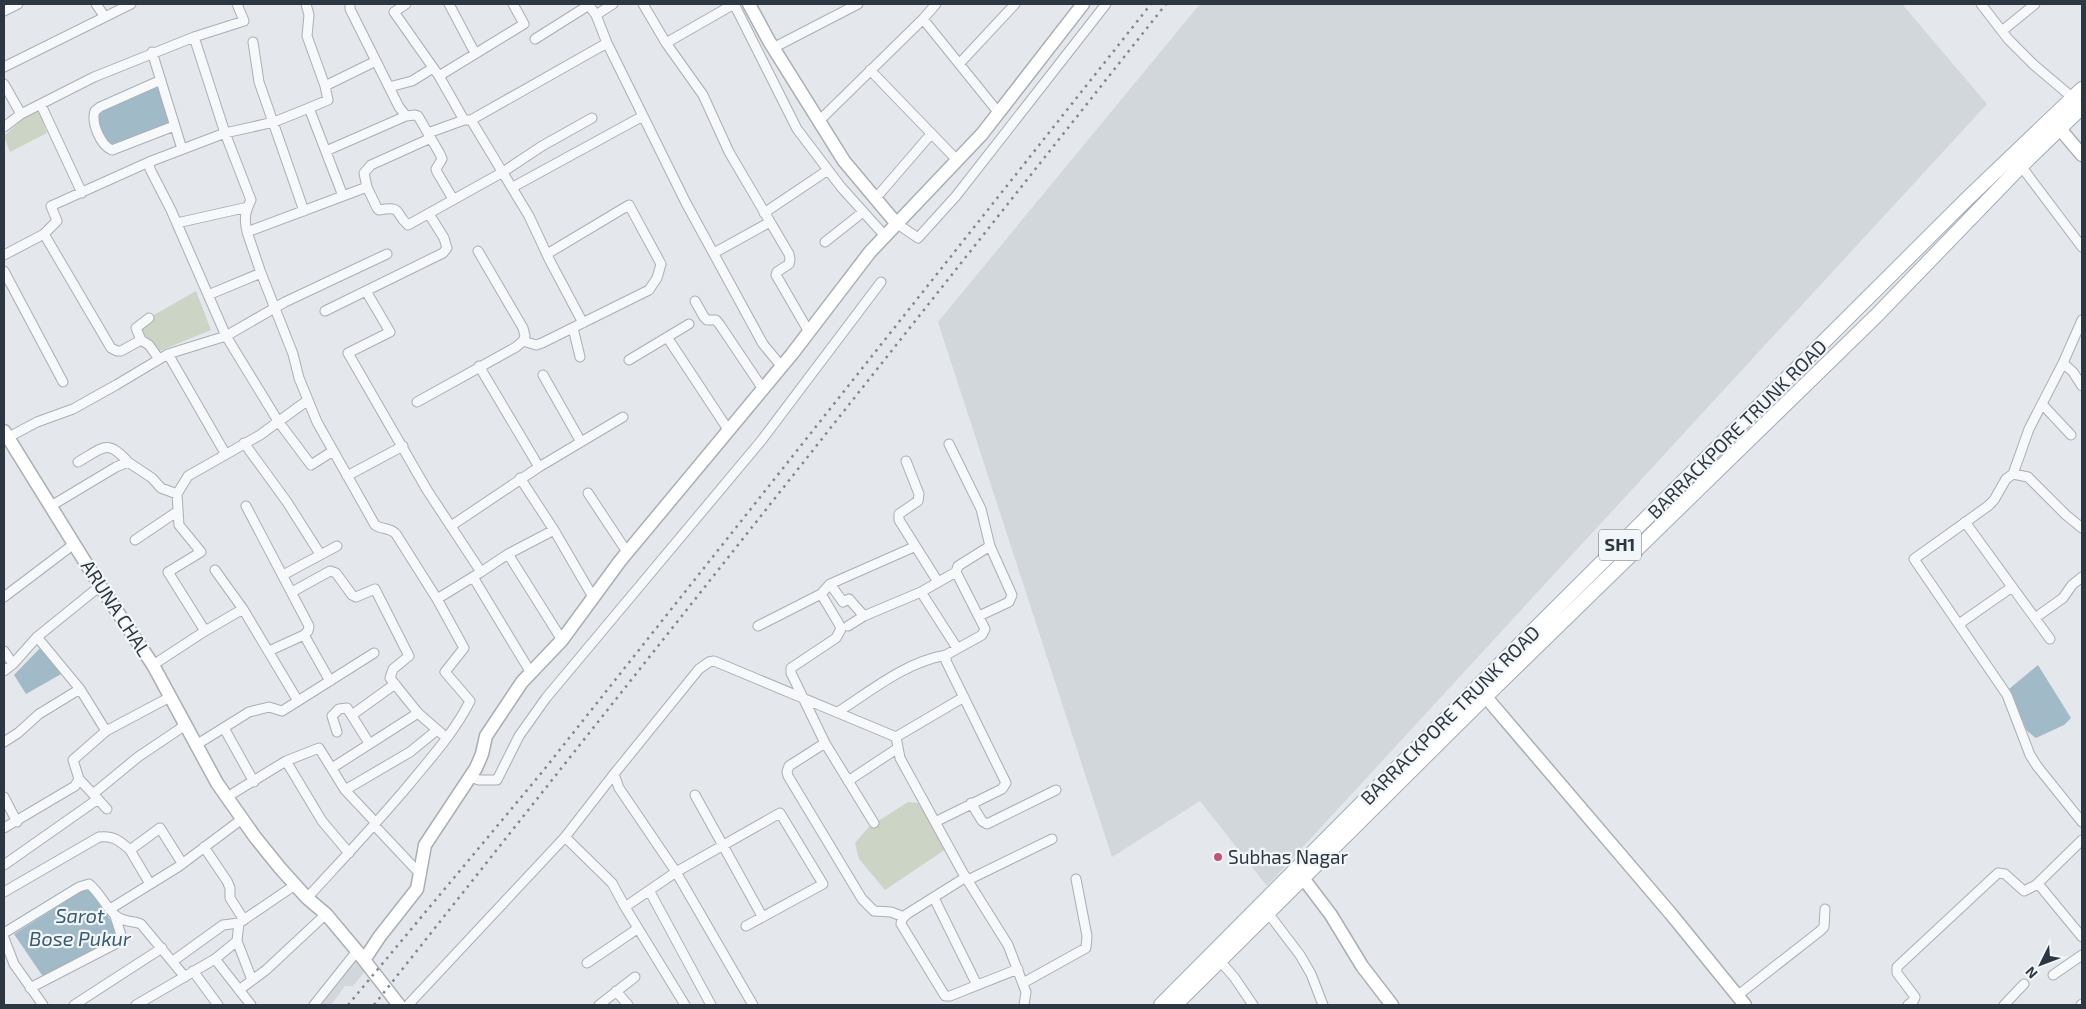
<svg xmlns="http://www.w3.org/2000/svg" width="2086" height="1009" font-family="'Exo 2',sans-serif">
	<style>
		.built { fill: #d2d7dc }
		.green { fill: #cbd4c5 }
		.water { fill: #a1bac8 }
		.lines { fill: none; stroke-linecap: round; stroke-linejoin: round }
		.street-casing { stroke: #a9afb5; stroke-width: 11 }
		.secondary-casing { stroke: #a9afb5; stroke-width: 15 }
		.primary-casing { stroke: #a4adb6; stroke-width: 16 }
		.street { stroke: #f6f8f9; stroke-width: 9 }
		.secondary { stroke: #fff; stroke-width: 12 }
		.primary { stroke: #fff; stroke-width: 14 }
		.rail { stroke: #7e8993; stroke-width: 2.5; stroke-dasharray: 2.5 5; stroke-linecap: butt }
		.poi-dot { fill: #c65275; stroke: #f3f6f8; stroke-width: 2 }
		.labels { text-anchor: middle; stroke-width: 4.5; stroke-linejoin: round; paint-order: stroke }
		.shield { fill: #f3f6f8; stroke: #687079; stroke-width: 1 }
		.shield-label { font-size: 18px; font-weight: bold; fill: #2c3742 }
		.street-label { font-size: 19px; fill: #2c3742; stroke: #f3f6f8 }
		.poi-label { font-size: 19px; fill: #2c3742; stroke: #f3f6f8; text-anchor: start }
		.water-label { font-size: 20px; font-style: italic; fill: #395c73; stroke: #f3f6f8 }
	</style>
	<rect width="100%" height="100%" fill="#e4e7eb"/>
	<path class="built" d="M 1200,4 L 1902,4 L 1987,104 L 1267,886 L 1200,801 L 1112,857 L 938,322 Z
		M 357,955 L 368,968 L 353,986 L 345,986 L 331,1005 L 316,1005 Z"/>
	<path class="green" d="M 37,106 L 47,133 L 10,152 L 4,136 Z
		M 196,291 L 211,330 L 157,352 L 141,332 L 133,327 Z
		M 908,802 L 918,803 L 949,847 L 885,890 L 859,859 L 855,843 L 869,827 Z"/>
	<path class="water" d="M 158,84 L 170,123 L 107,146 L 94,113 Z
		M 43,645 L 63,673 L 26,694 L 14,675 Z
		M 2038,665 L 2071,718 L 2064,725 L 2036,738 L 2027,731 L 2009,689 Z
		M 90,886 L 121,938 L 46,981 L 14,934 Z"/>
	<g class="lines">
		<defs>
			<path id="street" d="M 96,4 L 105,17
				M 350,4 L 350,9 L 399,107 L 406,116 L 415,115 L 418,116 L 440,154 L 442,159 L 436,169 L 437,172 L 453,199
				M 406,4 L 394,12 L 439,76 L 464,120
				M 449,4 L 475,53
				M 588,4 L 596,15 L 607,43 L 686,203 L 763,344 L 782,367
				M 643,4 L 666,43 L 703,95 L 729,152 L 789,254 L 790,259 L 789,264 L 777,272 L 776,275 L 809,332
				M 734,4 L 797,129 L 841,187 L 885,236
				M 1981,4 L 2008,39 L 2034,65 L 2073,98
				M 4,11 L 18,4
				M 596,15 L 613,4
				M 923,19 L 998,112
				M 2002,31 L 2035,4
				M 194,37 L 244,21 L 237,4
				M 535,39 L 589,5
				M 253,42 L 259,82 L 304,211
				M 666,43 L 734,4
				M 773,48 L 858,4
				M 152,52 L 182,149
				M 960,63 L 1015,4
				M 4,67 L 131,4
				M 870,70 L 957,160
				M 439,76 L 524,24 L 513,4
				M 161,80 L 100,107 L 95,111 C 91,122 100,145 112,150 L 174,126
				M 4,84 L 21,114
				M 325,86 L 376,61
				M 389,87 L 412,81 L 433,68
				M 41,105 L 82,193
				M 471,120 L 529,216 L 550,261 L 583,323
				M 819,121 L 923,19 L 936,4
				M 4,127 L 21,114 L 94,77 L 194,37 L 225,133 L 149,162 L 150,169 L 171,210 L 226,336 L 168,354 L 116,385 L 73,409 L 37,422 L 9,437
				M 428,133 L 464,120 L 471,120 L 607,43
				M 431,138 L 371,165 L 364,173 L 367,187 L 377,208 L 379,210 C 404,206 393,212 408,225 L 503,172 L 542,146 L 592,118
				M 326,151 L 406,116
				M 2021,166 L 2082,247
				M 513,187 L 643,116
				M 343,196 L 367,187
				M 875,199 L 931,134
				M 764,213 L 828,170
				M 177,223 L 248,207
				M 896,223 L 918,238 L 956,196 L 1106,4
				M 247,232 C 244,219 245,212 251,200 L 225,133 L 274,122 L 309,108
				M 44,234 L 111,348 L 117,351 L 121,351 L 141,340 L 149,345 L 159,359
				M 825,242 L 863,212
				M 714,253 L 770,222
				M 4,255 L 44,234 L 57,221 L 51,206 L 149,162
				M 4,271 L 63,382
				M 261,273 L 293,354 L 299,378 L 317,422 L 375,525 C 382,530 390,527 396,534 L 437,599 L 464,648 L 445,672 L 470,701 C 454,733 430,759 407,787 C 375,825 341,861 307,898
				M 366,291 L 390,332 L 348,353 L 427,490 L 481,572 L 437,599
				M 208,295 L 261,273 L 247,232 L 343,196 L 309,108 L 328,100 L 325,86 L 307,36 L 309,15 L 306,4
				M 695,301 L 704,317 L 707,320 L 716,320 L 720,325 L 763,389
				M 325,311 L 443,253 L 447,248 L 444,238 L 429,214
				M 2082,320 L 2063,363 L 2029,429 L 2013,474 L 2006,479 L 1994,500 L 1988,506 L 1914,559 L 2007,695 L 2030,755 L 2037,766 L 2082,822
				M 573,328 L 580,357
				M 667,337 L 729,431
				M 141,340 L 136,328 L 149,318
				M 523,341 L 536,345 L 542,343 L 649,290 L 657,278 L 661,264 L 629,205 L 547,254
				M 168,354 L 225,453
				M 629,360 L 689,324
				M 2063,363 L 2073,372 L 2082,386
				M 543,375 L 581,442
				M 417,402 L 516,347 L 523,341 L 525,336 L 523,328 L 478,251
				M 2042,404 L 2071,435
				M 244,443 L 287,502 L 320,554
				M 949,444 L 981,509 L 990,546 L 1012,595 L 1009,602 L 979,616
				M 333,451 L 311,465 L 278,421 L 226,336 L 285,302 L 387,254
				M 906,461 L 919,494 L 918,501 L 899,514 L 899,520 L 938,582
				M 78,462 C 103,448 107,438 128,462
				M 539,467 L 623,417
				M 2013,474 L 2028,477 L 2066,515 L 2082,528
				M 347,476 L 403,446
				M 520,478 L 554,530 L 593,597
				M 588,493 L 627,552
				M 51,506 L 116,467 L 128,462 L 152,478 L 161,488 L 177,494
				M 246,506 L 309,626 L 308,631 L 304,635 L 269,651
				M 1965,522 L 2050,639
				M 451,526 L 539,467 L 479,366
				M 135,540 L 178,511
				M 508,554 L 562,640
				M 481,572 L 508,554 L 554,530
				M 283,575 L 337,546
				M 473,577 L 531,673
				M 830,584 L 843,602 L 849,599 L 864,616 L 848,626
				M 292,592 L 330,571 L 336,573 L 352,595 L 356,597 L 375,589 L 409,656 L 393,669 L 390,678 L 418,713 L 332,768
				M 921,592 L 957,648
				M 821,594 L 839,624 L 841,629 L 836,638 L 791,668 L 791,673 L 825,743 L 874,823
				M 4,597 L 74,544
				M 243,609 L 298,701 L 374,653
				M 864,616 L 921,592 L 956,572
				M 2035,618 L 2063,598 L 2072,585 L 2082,577
				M 1959,624 L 2012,587
				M 758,626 L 821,594 L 830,584 L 914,547
				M 205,631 L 168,572 L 201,552 L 179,525 L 177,494 L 188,476 L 260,435 L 308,400
				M 304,635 L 330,681
				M 37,637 L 80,689 L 106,731
				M 4,651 L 13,664
				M 153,665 L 205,631 L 243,609 L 215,570
				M 4,671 L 13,664 L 37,637 L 100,586
				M 964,697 L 896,737 L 900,758 L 963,873 L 1008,945 L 1026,992 L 1024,1005
				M 838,712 C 872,690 906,662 946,655
				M 418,713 L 442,734
				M 352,715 L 395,684
				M 224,728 L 254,782
				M 337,732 L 332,716 L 339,709 L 347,708 L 369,743
				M 4,742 L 18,733 L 39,714 L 80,689
				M 825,743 L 789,766 L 787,772 L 788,776 L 862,899 L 874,911 L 891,912 L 904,917
				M 196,745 L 249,712 L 269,707 L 282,711 L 298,701
				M 286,761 L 322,821 L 349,853
				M 471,777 L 479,780 L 497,780 L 519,736 L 546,698 L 761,441 L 881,282
				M 79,779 L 107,809
				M 848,781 L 898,748
				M 345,790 L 410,752 L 437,730
				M 93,794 L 138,757 L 184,726
				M 695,795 L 762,916
				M 4,797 L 17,822
				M 227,797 L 286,761 L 319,748 L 345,790 L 376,823
				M 971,803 L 982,821 L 987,824 L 1056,790
				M 935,822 L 1002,789 L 1006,783 L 946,661 L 946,655 L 982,635 L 985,629 L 956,572 L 958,566 L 990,546
				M 374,825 L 421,875
				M 4,828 L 75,786 L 79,779 L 73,760 L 106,731 L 170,697
				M 565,837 L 612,883 L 625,907
				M 204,847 L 227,881 L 230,888 L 230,898 L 244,920
				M 130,850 L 150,884
				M 4,865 L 98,799
				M 966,877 L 907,914 L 902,919 L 901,924 L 945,996 L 950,996 L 1018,969
				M 968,880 L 1052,839
				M 2036,885 L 2082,840
				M 4,892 L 99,837 C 113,835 120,841 130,850 L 160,828 L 182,863
				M 650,892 L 711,1005
				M 934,898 L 977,985
				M 110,909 L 178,867 L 242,819
				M 1268,913 L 1300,955 L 1311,974 L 1323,1005
				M 4,933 L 79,887 L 89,884 C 100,893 105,906 115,915 C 123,923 132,920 141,924 L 185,977
				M 4,938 L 14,964 L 43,1005
				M 237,941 L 252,980
				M 215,959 L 251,1005
				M 173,961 L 223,925 L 239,923
				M 1220,961 L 1234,977 L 1253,1005
				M 587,963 L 637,929
				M 193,971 L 218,1005
				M 2053,975 L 2082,955
				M 1023,983 L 1086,948 L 1087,936 L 1076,879
				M 30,988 L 117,943 L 121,935 L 115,916
				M 239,990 L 266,970 L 326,914
				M 616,991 L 628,1005
				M 1737,996 L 1820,931 L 1824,927 L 1825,909
				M 74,1005 L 162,948
				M 136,1005 L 215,959 L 237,941 L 239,923 L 295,885
				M 314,1005 L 357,951
				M 408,1005 L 565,837 L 614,774
				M 599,1005 L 635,977
				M 685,1005 L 625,907 L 676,872 L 780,813 L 823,884 L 746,926
				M 753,1005 L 676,872 L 619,788 L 614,774 L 699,669 L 709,662 L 714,661 L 896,737
				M 1908,1005 L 1914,1000 L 1915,997 L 1897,973 L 1897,967 L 1998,873 L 2005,874 L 2024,891 L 2036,885 L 2040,886 L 2082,937
				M 2004,1005 L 2024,984
				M 2081,1005 L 2082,1004"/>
			<path id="secondary" d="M 749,4 L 769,41 L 844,161 L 896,223
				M 2060,129 L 2082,155
				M 4,431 L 100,586 L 153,665 L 217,783 L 255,837 L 280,868 L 307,898 L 326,914 L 357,951 L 399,1005
				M 1479,689 L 1671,914 L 1745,1005
				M 1303,878 L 1331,915 L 1362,966 L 1392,1005
				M 364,960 L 380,936 L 417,889 L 425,845 L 476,768 L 482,754 L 486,736 L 522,682 L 562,640 L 620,561 L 792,354 L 870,252 L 982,134 L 1083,4"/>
			<path id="primary" d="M 1161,1005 L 1536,628 L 1969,197 L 2082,89
				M 1175,1005 L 1486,696 L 1876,316 L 2021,166 L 2082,107"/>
		</defs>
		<use href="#street" class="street-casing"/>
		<use href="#secondary" class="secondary-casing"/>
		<use href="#primary" class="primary-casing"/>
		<use href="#street" class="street"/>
		<use href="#secondary" class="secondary"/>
		<use href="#primary" class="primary"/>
		<path class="rail" d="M 348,1005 L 543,771 L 1151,4
			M 374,1005 L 1166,4"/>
	</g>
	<circle class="poi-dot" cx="1218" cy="857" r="5"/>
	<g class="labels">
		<rect class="shield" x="1599" y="529.5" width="42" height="31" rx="4"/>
		<g class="shield-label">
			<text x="1620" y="551">SH1</text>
		</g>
		<g class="street-label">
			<text transform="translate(1737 429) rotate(-45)" y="7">BARRACKPORE TRUNK ROAD</text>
			<text transform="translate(116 608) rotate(57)" y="7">ARUNA CHAL</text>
			<text transform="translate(1450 715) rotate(-45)" y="7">BARRACKPORE TRUNK ROAD</text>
		</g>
		<g class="poi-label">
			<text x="1228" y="864">Subhas Nagar</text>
		</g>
		<g class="water-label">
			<text x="80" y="923">Sarot<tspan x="80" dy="23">Bose Pukur</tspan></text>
		</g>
	</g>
	<rect width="2086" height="1009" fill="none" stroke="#2c3742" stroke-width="10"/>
	<g transform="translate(2041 964) rotate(228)" stroke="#f3f6f8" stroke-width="4" paint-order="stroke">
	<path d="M0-4L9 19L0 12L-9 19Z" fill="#2c3742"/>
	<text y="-8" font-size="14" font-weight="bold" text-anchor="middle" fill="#2c3742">N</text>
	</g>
</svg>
